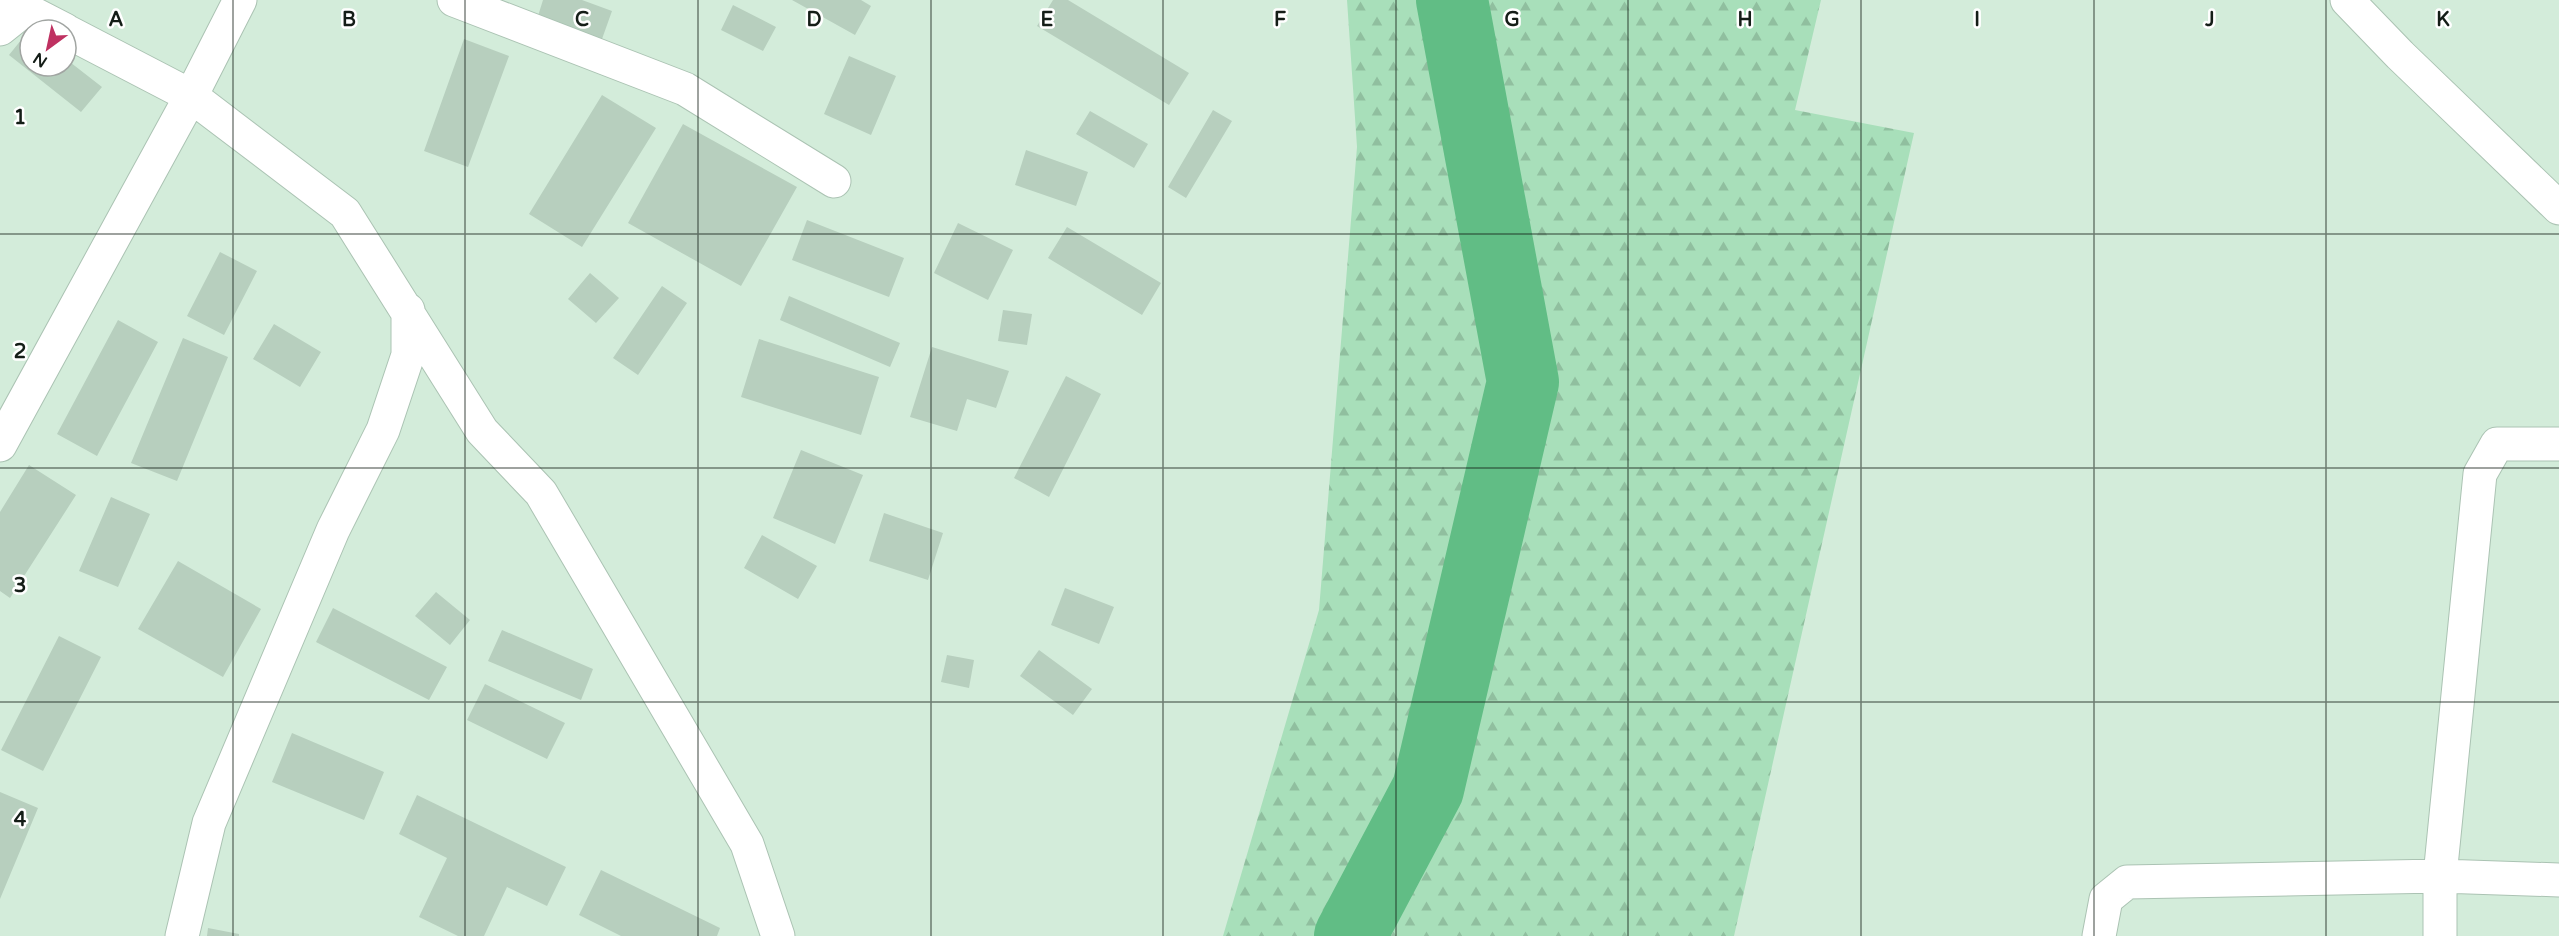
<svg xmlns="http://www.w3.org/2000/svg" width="2559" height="936" font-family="'Varela Round',sans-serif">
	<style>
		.forest { fill: url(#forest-firs) }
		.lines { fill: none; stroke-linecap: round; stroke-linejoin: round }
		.river { stroke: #61bd85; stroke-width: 72 }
		.building { fill: #b7cfbe }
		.minor-casing { stroke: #abc3b3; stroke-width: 35 }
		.minor { stroke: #fff; stroke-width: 33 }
		.grid { fill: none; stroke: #141d17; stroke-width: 1.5; stroke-opacity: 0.55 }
		.grid-label { font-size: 20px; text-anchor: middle; font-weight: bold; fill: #141d17; stroke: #fff; stroke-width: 5; stroke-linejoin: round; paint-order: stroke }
	</style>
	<defs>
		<pattern id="forest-firs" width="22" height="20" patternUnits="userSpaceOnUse" patternTransform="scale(1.5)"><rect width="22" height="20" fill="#a8dfba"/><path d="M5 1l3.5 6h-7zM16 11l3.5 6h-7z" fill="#90bf9f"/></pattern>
	</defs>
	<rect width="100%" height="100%" fill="#d3ecda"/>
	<path class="forest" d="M 1347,0 L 1821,0 L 1795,110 L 1914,133 L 1734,936 L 1223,936 L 1319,610 L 1357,147 Z"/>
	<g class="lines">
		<path class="river" d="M 1350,936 L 1428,789 L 1523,382 L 1452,0"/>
	</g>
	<path class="building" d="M 543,0 L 582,0 L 612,11 L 602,39 L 538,16 Z
		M 792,0 L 861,0 L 871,6 L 855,35 Z
		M 1053,0 L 1068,0 L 1189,73 L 1169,105 L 1037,26 Z
		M 733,5 L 776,27 L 763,51 L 721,30 Z
		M 30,29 L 30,66 L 66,66 L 66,59 L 102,87 L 81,112 L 9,55 Z
		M 464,39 L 509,56 L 468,167 L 424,151 Z
		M 849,56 L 896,76 L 871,135 L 824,114 Z
		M 602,95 L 656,128 L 582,247 L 529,214 Z
		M 1213,110 L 1232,121 L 1186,198 L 1168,187 Z
		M 1090,111 L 1148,144 L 1134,168 L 1076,134 Z
		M 683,124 L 797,187 L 741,286 L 628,223 Z
		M 1026,150 L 1088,172 L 1076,206 L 1015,185 Z
		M 807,220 L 904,258 L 889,297 L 792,260 Z
		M 958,223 L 1013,250 L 988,300 L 934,273 Z
		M 1067,227 L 1161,283 L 1142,315 L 1048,258 Z
		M 220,252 L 257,271 L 224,335 L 187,316 Z
		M 590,273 L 619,298 L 596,323 L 568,299 Z
		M 662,286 L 687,303 L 638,375 L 613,358 Z
		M 789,296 L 900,343 L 890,367 L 780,320 Z
		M 1003,310 L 1032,314 L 1027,345 L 998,341 Z
		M 118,320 L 158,342 L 97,456 L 57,434 Z
		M 274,324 L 321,352 L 300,387 L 253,359 Z
		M 183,338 L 228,357 L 177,481 L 131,463 Z
		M 759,339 L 879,377 L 861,435 L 741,397 Z
		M 932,347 L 1009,371 L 996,408 L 967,399 L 957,431 L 910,417 Z
		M 1066,376 L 1101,394 L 1049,497 L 1014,478 Z
		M 801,450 L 863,475 L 835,544 L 773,518 Z
		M 29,465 L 76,495 L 10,598 L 0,591 L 0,512 Z
		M 111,497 L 150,514 L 118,587 L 79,571 Z
		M 884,513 L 943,533 L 928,580 L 869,561 Z
		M 762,535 L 817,566 L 798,599 L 744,568 Z
		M 178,561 L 261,609 L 223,677 L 138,629 Z
		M 1065,588 L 1114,607 L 1099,644 L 1051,625 Z
		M 436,592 L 470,620 L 450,645 L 415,616 Z
		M 333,608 L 447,667 L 429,700 L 316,642 Z
		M 502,630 L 593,669 L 581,700 L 488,661 Z
		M 59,636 L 101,657 L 43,771 L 1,750 Z
		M 1039,650 L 1092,689 L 1073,715 L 1020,676 Z
		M 947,655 L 974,660 L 969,688 L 941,682 Z
		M 485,684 L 565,723 L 547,759 L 467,720 Z
		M 292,733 L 384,772 L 364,820 L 272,782 Z
		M 0,792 L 38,808 L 0,899 Z
		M 417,795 L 566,867 L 547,906 L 507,887 L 484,936 L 458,936 L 419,917 L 447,858 L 399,834 Z
		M 601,870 L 720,928 L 717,936 L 621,936 L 579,915 Z
		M 208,928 L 239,934 L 239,936 L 207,936 Z"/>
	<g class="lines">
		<defs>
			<path id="minor" d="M 7,0 L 65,30
				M 454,0 L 685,89 L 834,181
				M 2347,0 L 2400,55 L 2559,208
				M 0,29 L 25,9
				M 66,31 L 191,96 L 240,0
				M 0,445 L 191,96 L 345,213 L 482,431 L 541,493 L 747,844 L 778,936
				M 182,936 L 209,823 L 333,530 L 383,430 L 408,355 L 408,310
				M 2099,936 L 2106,899 L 2127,882 L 2440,876 L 2559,880
				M 2440,936 L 2440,876 L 2480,474 L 2497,444 L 2559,444"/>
		</defs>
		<use href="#minor" class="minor-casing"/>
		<use href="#minor" class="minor"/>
	</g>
	<path class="grid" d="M 233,0 L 233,936M 465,0 L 465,936M 698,0 L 698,936M 931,0 L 931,936M 1163,0 L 1163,936M 1396,0 L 1396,936M 1628,0 L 1628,936M 1861,0 L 1861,936M 2094,0 L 2094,936M 2326,0 L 2326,936M 0,234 L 2559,234M 0,468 L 2559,468M 0,702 L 2559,702"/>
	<g class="grid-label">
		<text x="116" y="26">A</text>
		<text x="349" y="26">B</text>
		<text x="582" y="26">C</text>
		<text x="814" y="26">D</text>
		<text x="1047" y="26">E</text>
		<text x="1280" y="26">F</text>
		<text x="1512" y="26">G</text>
		<text x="1745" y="26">H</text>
		<text x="1977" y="26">I</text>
		<text x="2210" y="26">J</text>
		<text x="2443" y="26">K</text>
		<text x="20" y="124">1</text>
		<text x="20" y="358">2</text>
		<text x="20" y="592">3</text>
		<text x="20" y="826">4</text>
	</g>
	<g transform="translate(48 48) rotate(213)"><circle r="28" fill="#ffffff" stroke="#a1a5a2" stroke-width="1.5"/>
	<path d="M0-4.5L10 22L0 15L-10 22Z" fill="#bf3161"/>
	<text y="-9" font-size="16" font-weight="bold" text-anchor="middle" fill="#141d17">N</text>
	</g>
</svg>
